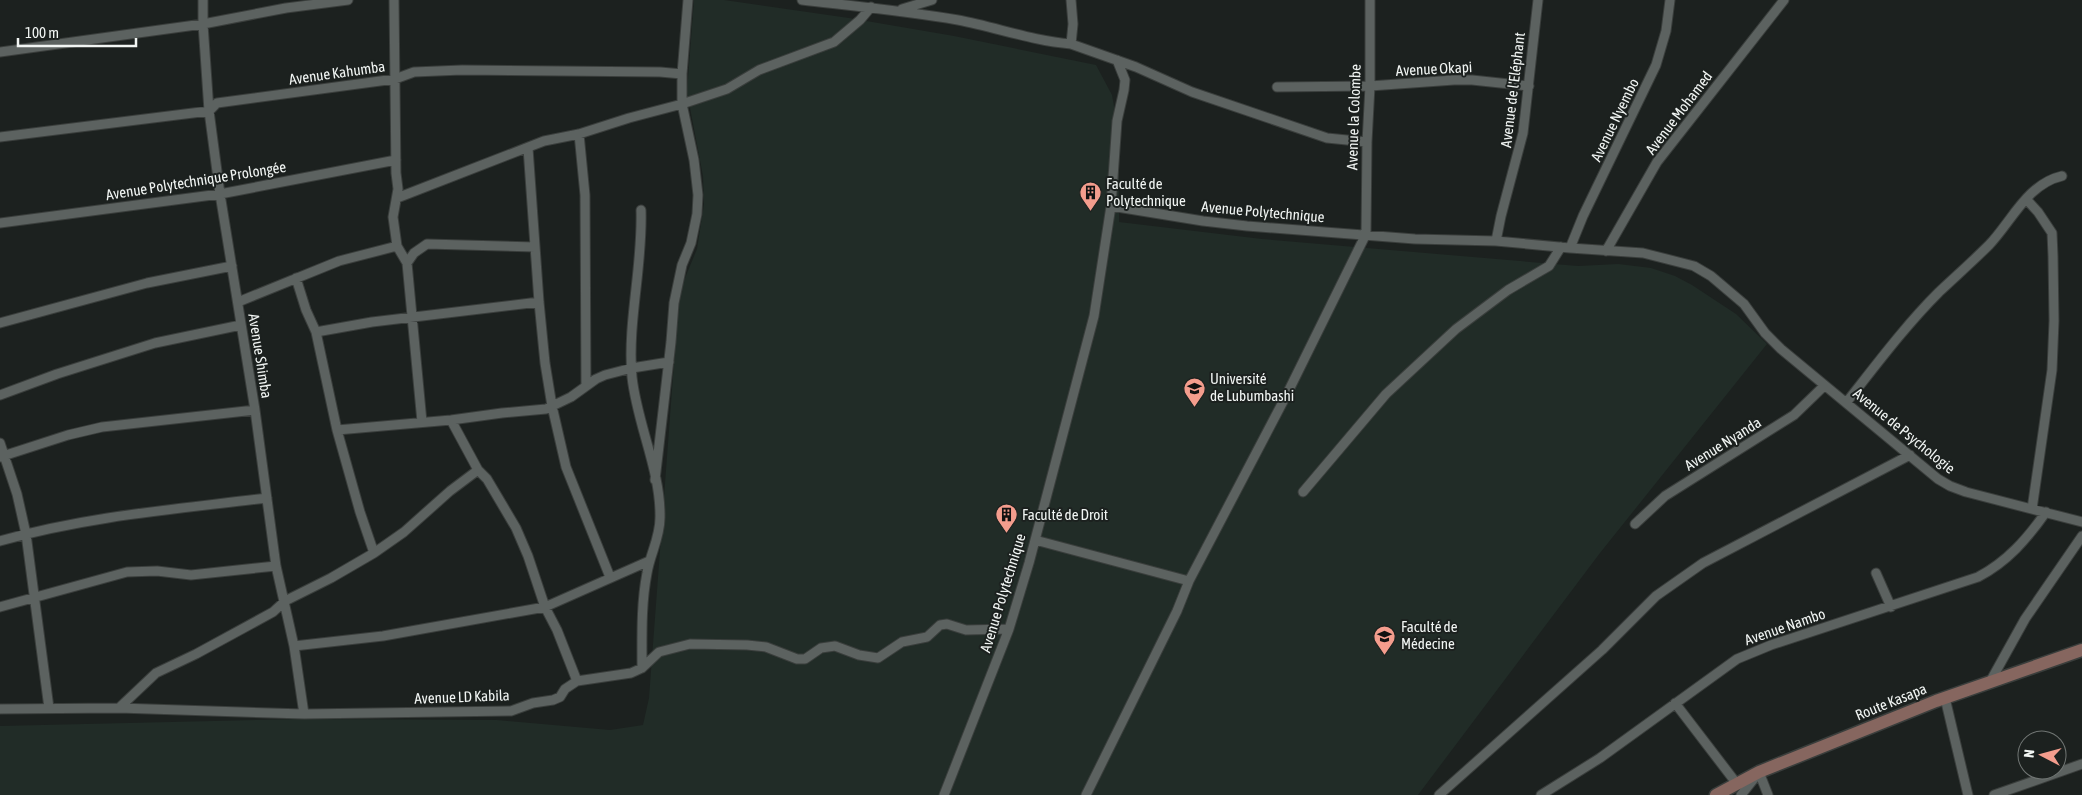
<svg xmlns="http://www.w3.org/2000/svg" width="2082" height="795" font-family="'Asap Condensed',sans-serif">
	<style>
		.built { fill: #212c27 }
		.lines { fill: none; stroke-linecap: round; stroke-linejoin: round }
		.street-casing { stroke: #3a3e3c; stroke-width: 11 }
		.secondary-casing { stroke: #3a3e3c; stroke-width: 15 }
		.street { stroke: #5c6260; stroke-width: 9 }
		.secondary { stroke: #86665f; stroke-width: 12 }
		.labels { text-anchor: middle; stroke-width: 4; stroke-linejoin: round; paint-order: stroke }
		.street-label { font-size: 15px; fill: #f1f5f3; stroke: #1c211f }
		.poi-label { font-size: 15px; fill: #f1f5f3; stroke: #1c211f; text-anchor: start }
	</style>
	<rect width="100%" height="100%" fill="#1c211f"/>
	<path class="built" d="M 694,0 L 724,0 L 849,18 L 954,36 L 1096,65 L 1112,95 L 1119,135 L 1119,222 L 1262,239 L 1578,266 L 1618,264 L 1651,268 L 1675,276 L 1692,285 L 1736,314 L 1767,344 L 1600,553 L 1418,795 L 0,795 L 0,726 L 302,719 L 497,720 L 610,730 L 643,725 L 649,698 L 679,296 L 685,278 L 697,249 L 704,204 L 703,176 L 687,92 Z"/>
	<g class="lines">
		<defs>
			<path id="street" d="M 203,0 L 203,24 L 209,111 L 220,194 L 255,410 L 276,566 L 294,646 L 304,714
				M 802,0 C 854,6 906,11 958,20 C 996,27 1032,41 1071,44
				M 1071,0 L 1073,24 L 1071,44 L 1136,67 L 1192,92 L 1327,138 L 1367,142
				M 902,9 L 932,0
				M 0,52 L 203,24 L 286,8 L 348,0
				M 1277,87 L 1370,86 L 1454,80 L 1472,80 L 1529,86
				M 579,134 L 585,195 L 586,386
				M 0,137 L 209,111 L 217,103 L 395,79 L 414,72 L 462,70 L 660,72 L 682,74
				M 528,148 L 539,302 L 545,363 L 552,406 L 566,467 L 610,577
				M 397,198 L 544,141 L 579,134 L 629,118 L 682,104 L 727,89 L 759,70 L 834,42 L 860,20 L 871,7
				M 2026,199 L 2038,212 L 2052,233 L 2053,256 L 2054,321 L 2052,370 L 2032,509
				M 1111,206 L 1203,221 L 1247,226 L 1415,239 L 1496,241 L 1570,248 L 1643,253 L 1694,266 L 1711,276 L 1744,304 L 1765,333 L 1781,349 L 1938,479 L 1950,486 L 1966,492 L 2082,522
				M 641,210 C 643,266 627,323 632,377 C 637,424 661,471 660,518 C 660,538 650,554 647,573 C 641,604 642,636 642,668
				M 0,223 L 220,194 L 396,160
				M 1496,241 L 1501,216 L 1523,133 L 1538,0
				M 397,246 L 407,263 L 422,422
				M 1570,248 L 1583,216 L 1656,65 L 1666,31 L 1670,0
				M 1606,251 L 1657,162 L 1784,0
				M 407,263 L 414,253 L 427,244 L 535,247
				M 296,278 L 306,310 L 316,332 L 337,430 L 451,420 L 502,413 L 546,409 L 571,397 L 596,379 L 605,375 L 632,368 L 669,362
				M 238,302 L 339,261 L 397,246 L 393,217 L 398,189 L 396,173 L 394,0
				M 0,323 L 147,283 L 232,266
				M 316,332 L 372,322 L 539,302
				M 0,395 L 57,374 L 155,343 L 241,325
				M 1846,403 C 1876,365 1905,326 1939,292 C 1956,276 1973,261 1989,245 C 2012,221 2027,184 2062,176
				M 451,420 L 478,470 L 487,479 L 516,528 L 528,556 L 545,607 L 557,630 L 577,681
				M 337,430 L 360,512 L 374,553
				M 0,443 L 17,494 L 26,534 L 49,708
				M 0,457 L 68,435 L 102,427 L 255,410
				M 655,480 L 671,342 L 674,303 L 682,265 L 691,243 L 697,214 L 698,195 L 694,160 L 682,104 L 682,74 L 688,0
				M 1303,492 L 1386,394 L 1456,329 L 1508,290 L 1549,266 L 1561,247
				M 1635,524 L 1665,496 L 1794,415 L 1824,386
				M 1035,540 L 1189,581
				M 0,541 C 87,516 178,509 267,498
				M 1876,573 L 1891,607
				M 0,607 L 127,572 L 157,571 L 191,575 L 276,566
				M 294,646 L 383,636 L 545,607 L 649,561
				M 1990,682 L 2025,619 L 2082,536
				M 1945,698 L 1968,795
				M 1675,703 L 1737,784
				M 119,708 L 156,673 L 196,654 L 273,612 L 285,601 L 331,578 L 374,553 L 404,532 L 450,491 L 478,470
				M 0,709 L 119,708 L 304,714 L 511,711 L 533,703 L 553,700 L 560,697 L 565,689 L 577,681 L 631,673 L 642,668 L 659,652 L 690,644 L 747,645 L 766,647 L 797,659 L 805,659 L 821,648 L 835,646 L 859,655 L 878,658 L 902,642 L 927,637 L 940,625 L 947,624 L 966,630 L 1009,629
				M 1759,772 L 1768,795
				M 944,795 L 1009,629 L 1029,563 L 1094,316 L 1111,206 L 1117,121 L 1124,90 L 1125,80 L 1117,60
				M 1086,795 L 1177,611 L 1189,581 L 1286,396 L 1366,234 L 1367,142 L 1370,86 L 1370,0
				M 1439,795 L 1602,650 L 1656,596 L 1703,563 L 1910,455
				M 1541,795 L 1600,758 L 1737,659 L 1771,645 L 1978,577 C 2007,562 2027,539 2046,512
				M 1741,795 L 1757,775
				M 1994,795 L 2082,764"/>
			<path id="secondary" d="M 1716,795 L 1759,772 L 1936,701 L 2082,650"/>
		</defs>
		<use href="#street" class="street-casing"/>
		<use href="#secondary" class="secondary-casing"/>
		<use href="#street" class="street"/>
		<use href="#secondary" class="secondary"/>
	</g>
	<defs>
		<symbol id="building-pin" viewBox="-11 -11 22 30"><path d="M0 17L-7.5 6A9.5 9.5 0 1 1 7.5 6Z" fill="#f49d8d" stroke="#1c211f"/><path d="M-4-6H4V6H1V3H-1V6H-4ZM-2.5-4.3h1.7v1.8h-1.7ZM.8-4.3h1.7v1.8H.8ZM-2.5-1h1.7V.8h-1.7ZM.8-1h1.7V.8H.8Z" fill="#111"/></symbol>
		<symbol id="university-pin" viewBox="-11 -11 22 30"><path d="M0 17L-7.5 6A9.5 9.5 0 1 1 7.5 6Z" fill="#f49d8d" stroke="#1c211f"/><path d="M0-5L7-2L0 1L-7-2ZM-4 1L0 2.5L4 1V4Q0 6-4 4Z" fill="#111"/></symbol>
	</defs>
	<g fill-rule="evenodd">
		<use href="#building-pin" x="1078" y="180" width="25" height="34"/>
		<use href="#university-pin" x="1182" y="376" width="25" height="34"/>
		<use href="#building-pin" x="994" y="502" width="25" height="34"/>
		<use href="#university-pin" x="1372" y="624" width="25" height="34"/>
	</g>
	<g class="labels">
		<g class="street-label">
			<text transform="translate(1434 69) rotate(-3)" y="5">Avenue Okapi</text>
			<text transform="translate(337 73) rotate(-8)" y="5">Avenue Kahumba</text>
			<text transform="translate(1513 90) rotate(-83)" y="5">Avenue de l'Eléphant</text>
			<text transform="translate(1679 113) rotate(-53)" y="5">Avenue Mohamed</text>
			<text transform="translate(1354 117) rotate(-88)" y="5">Avenue la Colombe</text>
			<text transform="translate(1615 120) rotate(-64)" y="5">Avenue Nyembo</text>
			<text transform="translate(196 181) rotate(-9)" y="5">Avenue Polytechnique Prolongée</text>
			<text transform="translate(1263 212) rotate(5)" y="5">Avenue Polytechnique</text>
			<text transform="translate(260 356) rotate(81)" y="5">Avenue Shimba</text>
			<text transform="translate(1904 431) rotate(39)" y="5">Avenue de Psychologie</text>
			<text transform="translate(1723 444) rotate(-32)" y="5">Avenue Nyanda</text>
			<text transform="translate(1003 593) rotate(-73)" y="5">Avenue Polytechnique</text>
			<text transform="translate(1785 627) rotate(-19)" y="5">Avenue Nambo</text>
			<text transform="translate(462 697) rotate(-2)" y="5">Avenue LD Kabila</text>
			<text transform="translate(1891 702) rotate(-22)" y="5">Route Kasapa</text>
		</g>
		<g class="poi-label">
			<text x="1106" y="189">Faculté de<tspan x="1106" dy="17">Polytechnique</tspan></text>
			<text x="1210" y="384">Université<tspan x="1210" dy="17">de Lubumbashi</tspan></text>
			<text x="1022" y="520">Faculté de Droit</text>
			<text x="1401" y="632">Faculté de<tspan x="1401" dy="17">Médecine</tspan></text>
		</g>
	</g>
	<g transform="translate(2042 755) rotate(276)"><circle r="24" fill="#1c211f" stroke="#717674"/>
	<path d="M0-4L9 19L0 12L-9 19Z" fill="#f49d8d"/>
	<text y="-8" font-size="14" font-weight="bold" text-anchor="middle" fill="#f1f5f3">N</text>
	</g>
	<path d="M18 38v8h118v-8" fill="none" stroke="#f1f5f3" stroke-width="2.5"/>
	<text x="25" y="38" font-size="15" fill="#f1f5f3" stroke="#1c211f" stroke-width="4" paint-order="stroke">100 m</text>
</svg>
